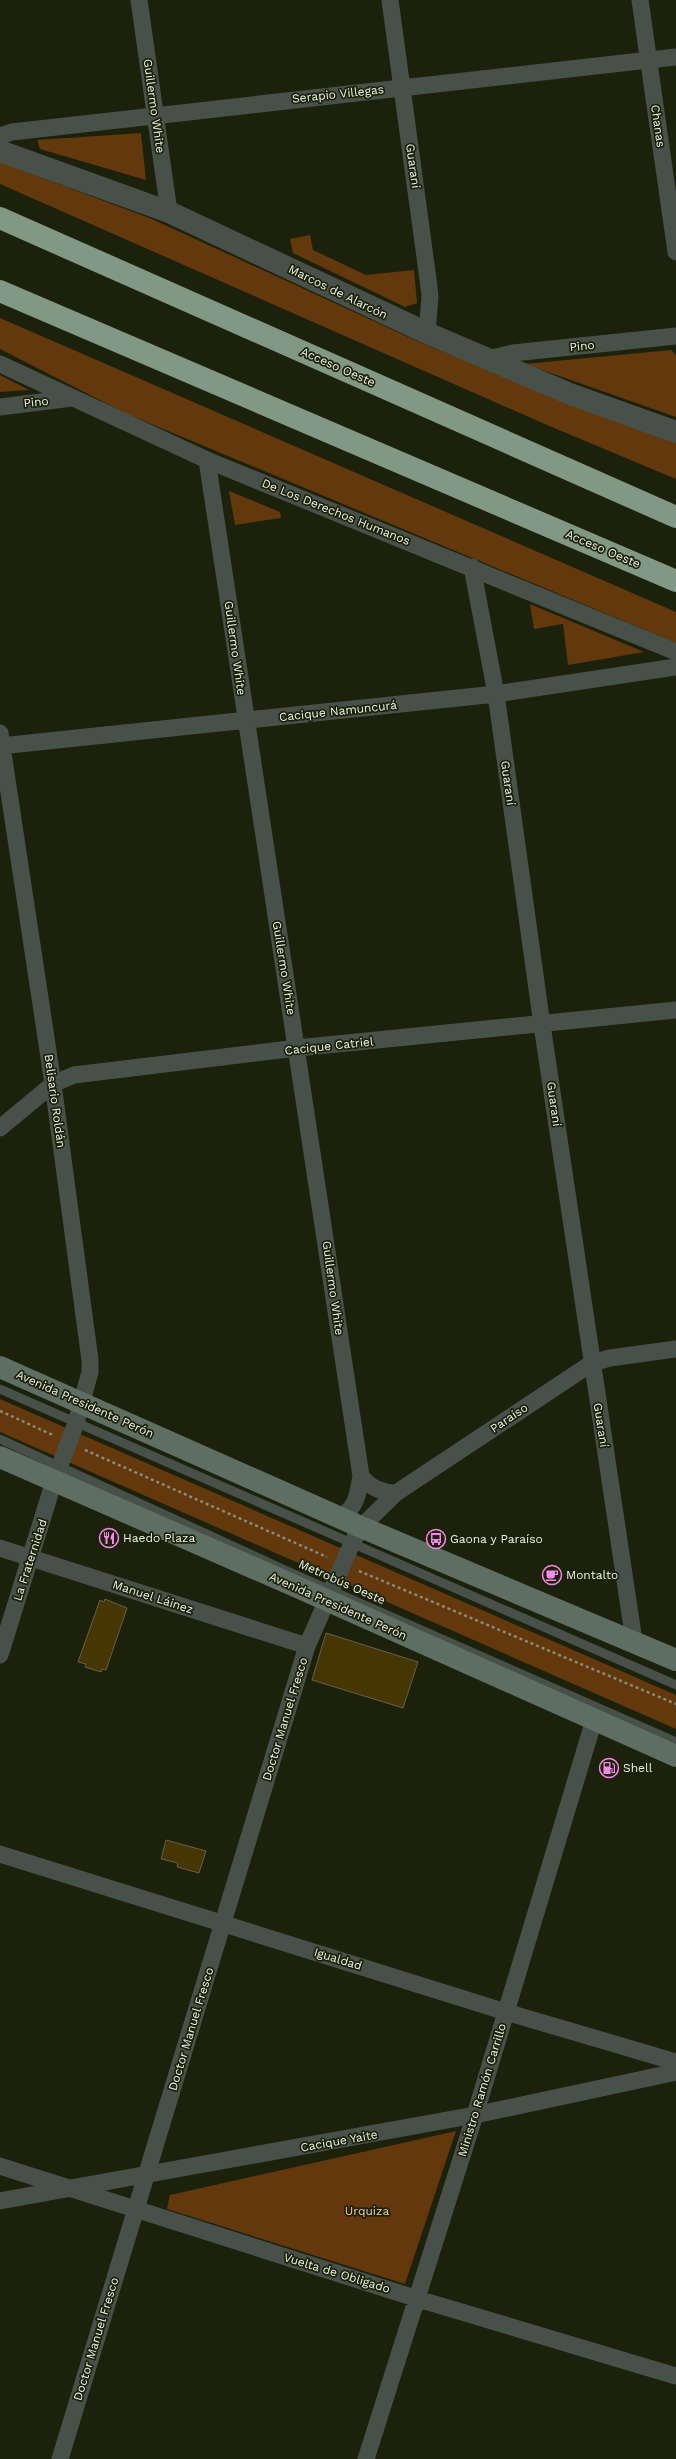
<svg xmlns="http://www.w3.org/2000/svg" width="676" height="2459" font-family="'Work Sans',sans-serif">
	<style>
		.green { fill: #62380c }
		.building { fill: #453604; stroke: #685f48 }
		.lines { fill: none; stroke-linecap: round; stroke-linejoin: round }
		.path { stroke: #888c7b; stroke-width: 2.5; stroke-dasharray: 3 3; stroke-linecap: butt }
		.service { stroke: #485149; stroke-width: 9 }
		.minor { stroke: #485149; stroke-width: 17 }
		.tertiary { stroke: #485149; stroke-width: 22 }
		.secondary { stroke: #5f6e62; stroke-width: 22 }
		.motorway { stroke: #819885; stroke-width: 22 }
		.labels { text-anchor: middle; stroke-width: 3.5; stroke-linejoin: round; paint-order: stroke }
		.street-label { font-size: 12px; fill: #eef2e4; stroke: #1c210b }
		.poi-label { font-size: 12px; fill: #eef2e4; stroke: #1c210b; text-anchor: start }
		.park-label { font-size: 12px; fill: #f7cca9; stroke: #1c210b }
	</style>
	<rect width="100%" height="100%" fill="#1c210b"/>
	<path class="green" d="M 141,133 L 146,180 L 40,149 L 37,140 Z
		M 0,162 L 152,219 L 417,341 L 573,405 L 676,442 L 676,479 L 547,425 L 0,184 Z
		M 310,235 L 313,250 L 366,275 L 414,270 L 417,303 L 405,307 L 293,253 L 290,239 Z
		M 0,318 L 676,612 L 676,643 L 125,413 L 0,349 Z
		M 671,350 L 676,355 L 676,417 L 525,364 Z
		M 0,375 L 29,390 L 0,392 Z
		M 229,491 L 280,512 L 281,518 L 235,525 Z
		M 530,604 L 644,652 L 568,665 L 563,624 L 534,629 Z
		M 0,1399 L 676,1695 L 676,1729 L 0,1432 Z
		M 456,2131 L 405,2284 L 167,2209 L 170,2195 Z"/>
	<path class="building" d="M 105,1599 L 127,1608 L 106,1670 L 102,1669 L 101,1672 L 85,1667 L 86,1664 L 78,1662 L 100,1600 L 104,1602 Z
		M 326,1633 L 418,1662 L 403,1708 L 312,1680 Z
		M 166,1840 L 206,1851 L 199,1873 L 177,1867 L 178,1863 L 161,1859 Z"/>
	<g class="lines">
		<path class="path" d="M 0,1411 L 53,1435
			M 85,1450 L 327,1557
			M 359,1571 L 676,1704"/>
		<path class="service" d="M 0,1389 L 676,1685
			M 0,1439 L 285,1570 L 676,1742"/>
		<path class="minor" d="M 139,0 L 169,212
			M 390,0 L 428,279 L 430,296 L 427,333
			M 640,0 L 676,252
			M 0,136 L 12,132 L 676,57
			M 488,359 L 513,353 L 676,336
			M 0,364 L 207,460 L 676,652
			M 0,407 L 72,398
			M 207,460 L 361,1476 C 357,1496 358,1505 340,1518
			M 472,567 L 496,694 L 542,1025 L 634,1641
			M 0,733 L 53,1084 L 90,1360 L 90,1372 L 76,1423 L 54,1481 L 0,1655
			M 0,746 L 496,694 L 676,667
			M 0,1128 L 53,1084 L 74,1075 L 297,1048 L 676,1010
			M 361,1476 C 370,1488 381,1492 396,1493
			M 0,1548 L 307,1646
			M 0,1854 L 506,2012 L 676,2062
			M 0,2166 L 418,2299 L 676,2376
			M 0,2201 L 475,2115 L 676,2072
			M 60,2459 L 307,1646 L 352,1543 L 361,1527 L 396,1493 L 592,1363 L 610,1358 L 676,1349
			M 366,2459 L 475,2115 L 594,1720"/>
		<path class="tertiary" d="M 0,151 L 169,212 L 427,333 L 570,394 L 676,432"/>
		<path class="secondary" d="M 0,1367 L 361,1527 L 676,1660
			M 0,1457 L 295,1586 L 676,1756"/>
		<path class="motorway" d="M 0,218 L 676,517
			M 0,291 L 676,581"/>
	</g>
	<defs>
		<symbol id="restaurant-ring" viewBox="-11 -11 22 22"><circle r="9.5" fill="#1c210b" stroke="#f987e9" stroke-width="1.5"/><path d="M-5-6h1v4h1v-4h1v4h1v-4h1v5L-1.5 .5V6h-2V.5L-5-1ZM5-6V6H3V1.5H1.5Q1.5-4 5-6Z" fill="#f987e9"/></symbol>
		<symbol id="bus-ring" viewBox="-11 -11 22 22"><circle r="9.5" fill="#1c210b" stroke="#f987e9" stroke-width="1.5"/><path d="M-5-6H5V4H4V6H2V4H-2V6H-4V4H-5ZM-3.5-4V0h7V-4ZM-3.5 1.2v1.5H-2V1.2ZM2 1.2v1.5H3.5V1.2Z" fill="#f987e9"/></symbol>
		<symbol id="cafe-ring" viewBox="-11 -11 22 22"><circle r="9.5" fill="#1c210b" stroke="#f987e9" stroke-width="1.5"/><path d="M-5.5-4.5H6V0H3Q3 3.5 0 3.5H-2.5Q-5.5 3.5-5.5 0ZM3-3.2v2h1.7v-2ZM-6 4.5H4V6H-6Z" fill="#f987e9"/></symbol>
		<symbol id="fuel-ring" viewBox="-11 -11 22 22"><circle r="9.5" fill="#1c210b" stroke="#f987e9" stroke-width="1.5"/><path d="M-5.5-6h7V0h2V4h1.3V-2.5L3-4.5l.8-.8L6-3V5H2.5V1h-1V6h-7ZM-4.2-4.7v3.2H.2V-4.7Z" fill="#f987e9"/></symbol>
	</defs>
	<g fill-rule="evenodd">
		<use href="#restaurant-ring" x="98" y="1527" width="22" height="22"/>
		<use href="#bus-ring" x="425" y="1528" width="22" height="22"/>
		<use href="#cafe-ring" x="541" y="1564" width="22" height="22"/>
		<use href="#fuel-ring" x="598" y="1757" width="22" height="22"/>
	</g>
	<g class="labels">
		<g class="street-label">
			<text transform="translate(338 94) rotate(-6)" y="4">Serapio Villegas</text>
			<text transform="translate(154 106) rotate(82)" y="4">Guillermo White</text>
			<text transform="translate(658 126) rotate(82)" y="4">Chanas</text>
			<text transform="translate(413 166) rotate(82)" y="4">Guaraní</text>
			<text transform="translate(338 292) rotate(26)" y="4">Marcos de Alarcón</text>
			<text transform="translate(582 346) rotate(-6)" y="4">Pino</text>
			<text transform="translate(338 367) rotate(24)" y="4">Acceso Oeste</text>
			<text transform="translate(36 402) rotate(-6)" y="4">Pino</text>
			<text transform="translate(336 512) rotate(22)" y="4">De Los Derechos Humanos</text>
			<text transform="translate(603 549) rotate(23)" y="4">Acceso Oeste</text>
			<text transform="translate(235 648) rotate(82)" y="4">Guillermo White</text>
			<text transform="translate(338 711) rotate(-6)" y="4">Cacique Namuncurá</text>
			<text transform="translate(508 783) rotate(82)" y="4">Guaraní</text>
			<text transform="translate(284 968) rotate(81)" y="4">Guillermo White</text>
			<text transform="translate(329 1046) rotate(-6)" y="4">Cacique Catriel</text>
			<text transform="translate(55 1101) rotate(82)" y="4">Belisario Roldán</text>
			<text transform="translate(554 1104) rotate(82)" y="4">Guaraní</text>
			<text transform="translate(333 1288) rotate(82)" y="4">Guillermo White</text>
			<text transform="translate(85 1404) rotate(24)" y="4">Avenida Presidente Perón</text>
			<text transform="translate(509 1418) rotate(-34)" y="4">Paraíso</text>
			<text transform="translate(601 1425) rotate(81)" y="4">Guaraní</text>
			<text transform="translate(30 1560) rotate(-72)" y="4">La Fraternidad</text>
			<text transform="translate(342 1582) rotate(24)" y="4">Metrobús Oeste</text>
			<text transform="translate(153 1597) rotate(18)" y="4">Manuel Láinez</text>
			<text transform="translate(338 1606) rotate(24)" y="4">Avenida Presidente Perón</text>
			<text transform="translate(285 1719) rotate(-73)" y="4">Doctor Manuel Fresco</text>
			<text transform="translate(338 1959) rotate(17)" y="4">Igualdad</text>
			<text transform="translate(191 2029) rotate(-73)" y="4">Doctor Manuel Fresco</text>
			<text transform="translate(482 2090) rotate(-73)" y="4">Ministro Ramón Carrillo</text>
			<text transform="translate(339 2141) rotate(-10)" y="4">Cacique Yaite</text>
			<text transform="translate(337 2273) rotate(17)" y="4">Vuelta de Obligado</text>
			<text transform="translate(96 2339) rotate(-73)" y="4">Doctor Manuel Fresco</text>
		</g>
		<g class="poi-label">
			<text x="123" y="1542">Haedo Plaza</text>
			<text x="450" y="1543">Gaona y Paraíso</text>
			<text x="566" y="1579">Montalto</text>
			<text x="623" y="1772">Shell</text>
		</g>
		<g class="park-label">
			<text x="367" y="2215">Urquiza</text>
		</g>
	</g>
</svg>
